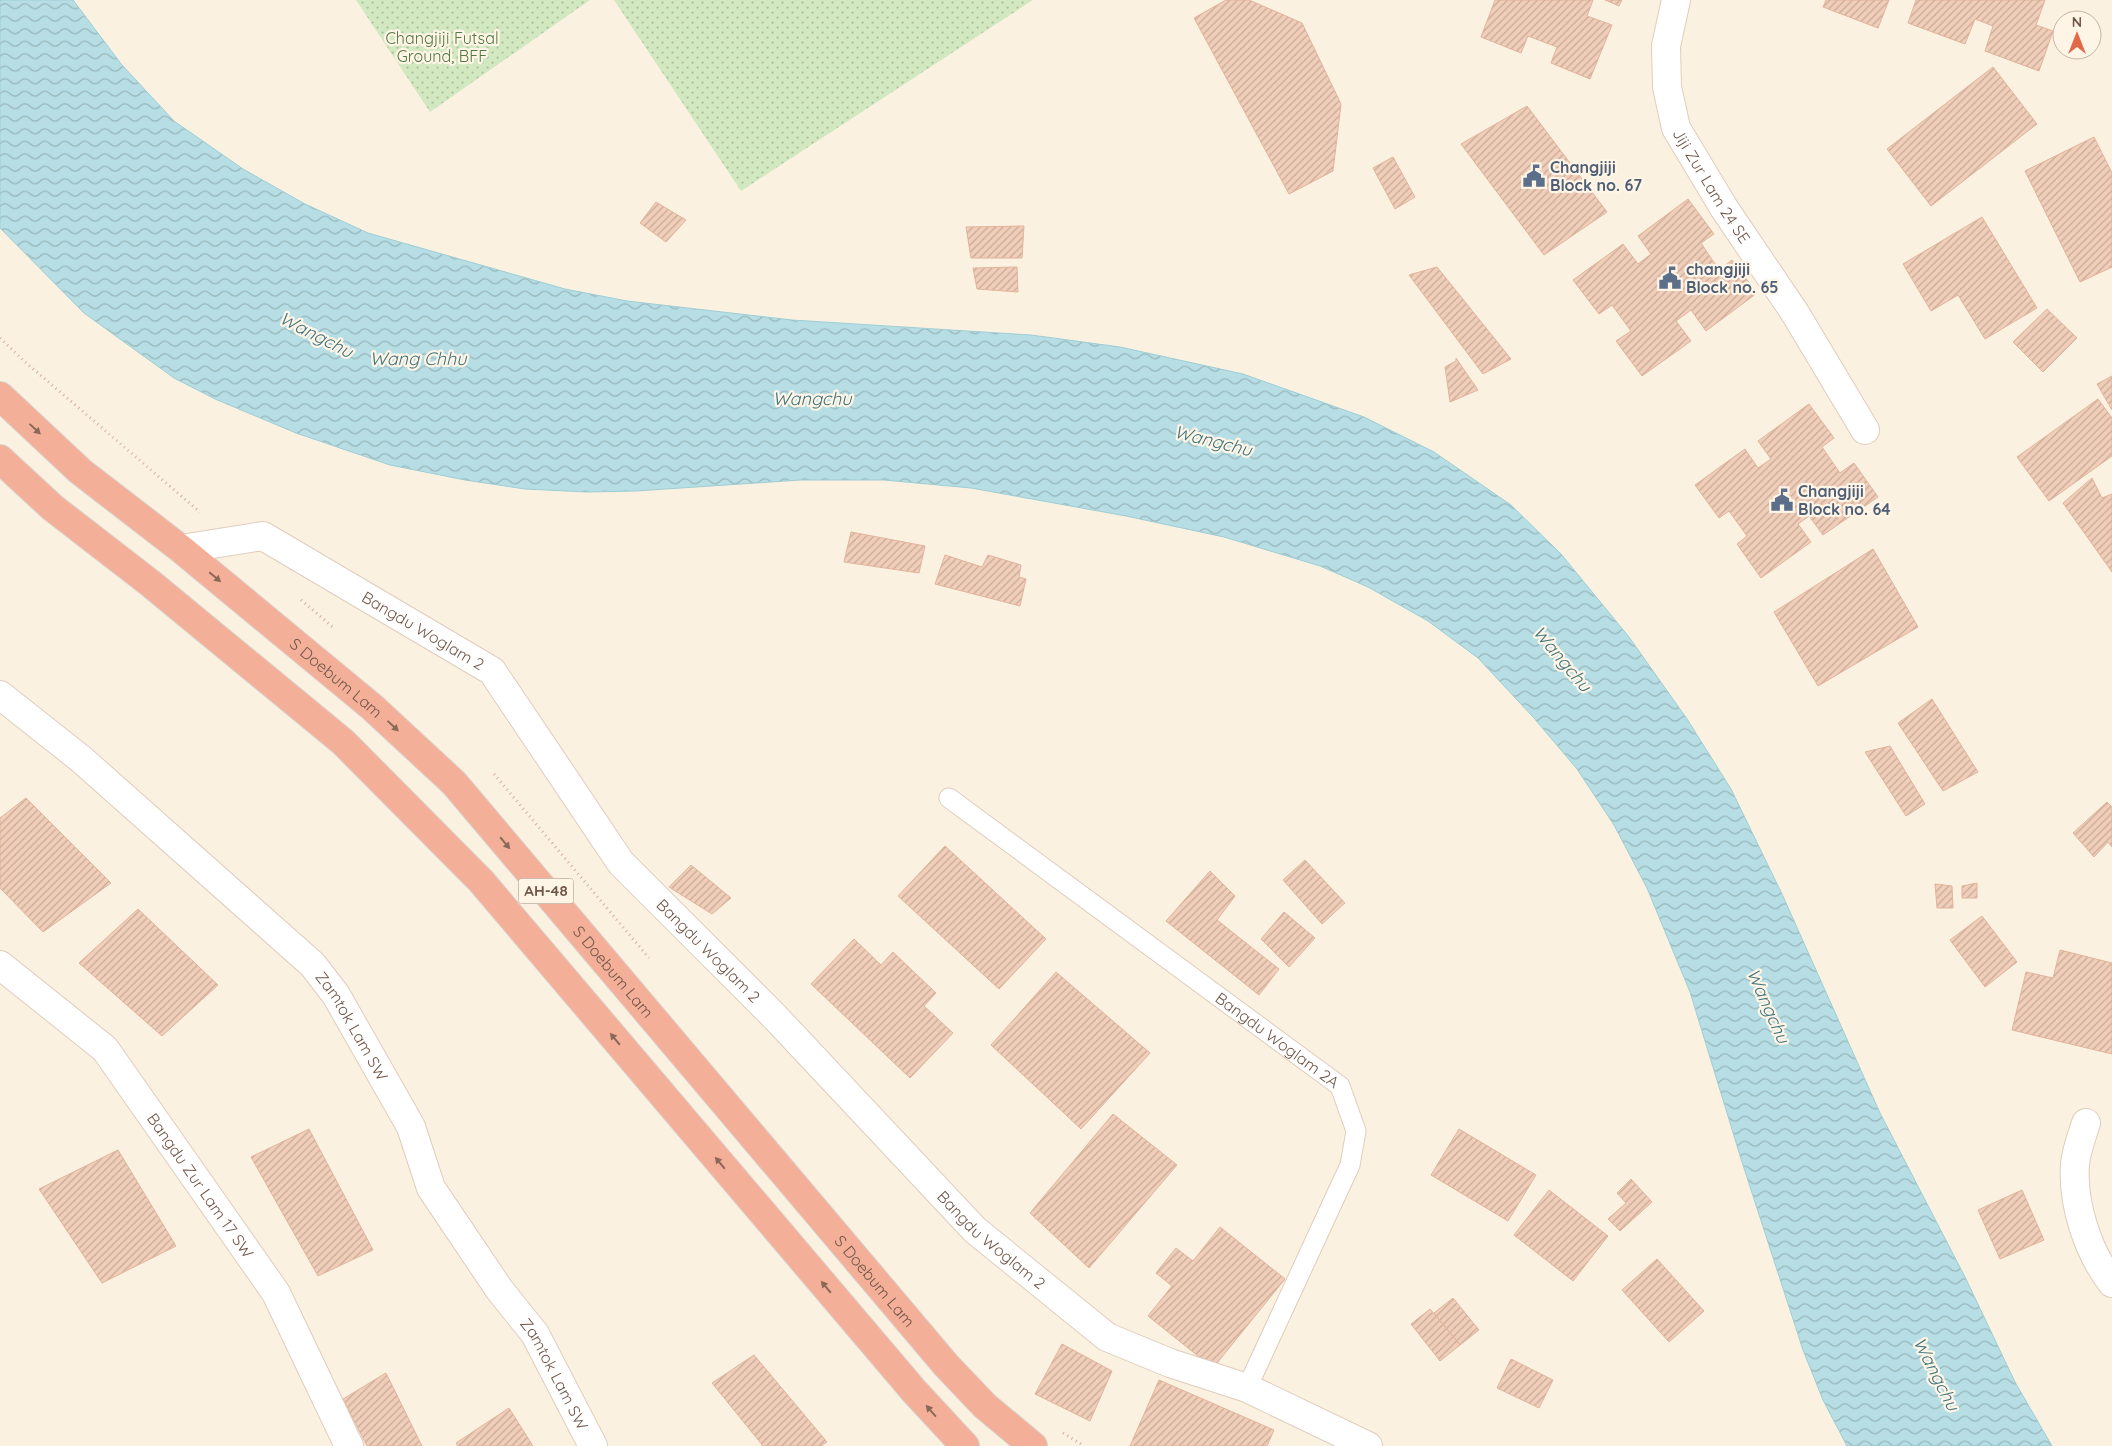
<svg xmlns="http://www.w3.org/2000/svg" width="2112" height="1446" font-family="Quicksand,sans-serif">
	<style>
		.park { fill: url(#park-dots) }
		.water { fill: url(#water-waves); stroke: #9dced5 }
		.building { fill: url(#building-hatch); stroke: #e2b49a }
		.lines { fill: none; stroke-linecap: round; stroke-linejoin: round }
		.lane-casing { stroke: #dfcdbd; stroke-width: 21 }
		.street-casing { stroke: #dfcdbd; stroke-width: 30 }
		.highway-casing { stroke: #dad3d0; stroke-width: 30 }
		.path { stroke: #d4b19d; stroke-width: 3; stroke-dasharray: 1 4; stroke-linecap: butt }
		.lane { stroke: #fff; stroke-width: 19 }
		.street { stroke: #fff; stroke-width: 28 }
		.highway { stroke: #f4af99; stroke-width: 28 }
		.oneway { fill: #8b6959 }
		.labels { text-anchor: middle; stroke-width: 4.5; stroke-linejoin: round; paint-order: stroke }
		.shield { fill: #fff5e7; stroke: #9c8678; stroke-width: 1 }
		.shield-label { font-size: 15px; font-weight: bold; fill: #715749 }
		.park-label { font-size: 16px; fill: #527842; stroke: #fff5e7 }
		.service-label { font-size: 16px; font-weight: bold; fill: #4e5e75; stroke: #fff5e7; text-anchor: start }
		.street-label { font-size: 16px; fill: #715749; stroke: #fff5e7 }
		.water-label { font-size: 18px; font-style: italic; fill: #40757e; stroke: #fff5e7 }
	</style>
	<defs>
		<pattern id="park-dots" width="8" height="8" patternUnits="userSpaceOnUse" patternTransform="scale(1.25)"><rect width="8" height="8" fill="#d1e8c0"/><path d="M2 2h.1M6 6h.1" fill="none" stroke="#aebf9e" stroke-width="1.8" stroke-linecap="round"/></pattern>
		<pattern id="water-waves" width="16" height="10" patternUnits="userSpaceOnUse" patternTransform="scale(1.25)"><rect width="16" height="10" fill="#b6dee4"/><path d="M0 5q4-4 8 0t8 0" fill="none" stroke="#98b7bb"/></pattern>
		<pattern id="building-hatch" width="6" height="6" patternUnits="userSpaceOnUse" patternTransform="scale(1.25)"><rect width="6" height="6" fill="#f0ceb9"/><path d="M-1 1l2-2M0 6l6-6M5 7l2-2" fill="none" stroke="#c7aa98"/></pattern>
	</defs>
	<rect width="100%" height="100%" fill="#fbf1e1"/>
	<path class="park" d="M 356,0 L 590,0 L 430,112 Z
		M 614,0 L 1033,0 L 741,191 Z"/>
	<path class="water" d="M 0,0 L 73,0 L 122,65 L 174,121 L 243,169 L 305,204 L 368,233 L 565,289 L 627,301 L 792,320 L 1031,335 L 1120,347 L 1243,374 L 1364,417 L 1434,452 L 1511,505 L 1561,554 L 1629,637 L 1687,719 L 1731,789 L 1782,894 L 1880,1113 L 1965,1277 L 2015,1382 L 2052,1446 L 1847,1446 L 1823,1400 L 1803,1350 L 1742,1162 L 1690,992 L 1647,888 L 1614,825 L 1577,769 L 1533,717 L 1478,658 L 1428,621 L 1368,587 L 1320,566 L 1224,537 L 1126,516 L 971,488 L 884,480 L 801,480 L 636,491 L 587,492 L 525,489 L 465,480 L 390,465 L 296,433 L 215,399 L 174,378 L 84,313 L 0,228 Z"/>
	<path class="building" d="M 1226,0 L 1249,0 L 1302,23 L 1341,104 L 1333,171 L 1289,194 L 1194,18 Z
		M 1495,0 L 1593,0 L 1587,16 L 1612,25 L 1590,79 L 1551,63 L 1557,47 L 1528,36 L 1521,53 L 1481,37 Z
		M 1605,0 L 1622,0 L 1619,6 Z
		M 1826,0 L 1889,0 L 1878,28 L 1823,7 Z
		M 1916,0 L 2045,0 L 2036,25 L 2053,31 L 2039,71 L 1985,51 L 1993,26 L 1975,19 L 1965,44 L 1908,23 Z
		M 1993,67 L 2037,124 L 1931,206 L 1887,149 Z
		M 1527,106 L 1607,212 L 1544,255 L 1461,144 Z
		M 2094,137 L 2112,173 L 2112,267 L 2080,282 L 2025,171 Z
		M 1393,157 L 1415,197 L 1395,209 L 1373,168 Z
		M 1688,199 L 1714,234 L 1701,243 L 1719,270 L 1732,260 L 1757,293 L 1706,331 L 1691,310 L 1676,321 L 1691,341 L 1642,376 L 1616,341 L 1631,331 L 1612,305 L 1599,314 L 1573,280 L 1623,244 L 1638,264 L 1651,254 L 1638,236 Z
		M 656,202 L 686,220 L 666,242 L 640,223 Z
		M 1982,217 L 2037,308 L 1985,339 L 1958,295 L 1931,311 L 1903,264 Z
		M 1024,226 L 1022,258 L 971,258 L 966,227 Z
		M 1017,267 L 1018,292 L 977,289 L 973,268 Z
		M 1437,267 L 1511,359 L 1483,374 L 1409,275 Z
		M 2047,309 L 2077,338 L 2043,372 L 2013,342 Z
		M 1456,358 L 1478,390 L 1450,402 L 1445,367 L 1456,361 Z
		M 2112,376 L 2112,410 L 2097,384 Z
		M 2098,399 L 2112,418 L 2112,456 L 2049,501 L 2017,457 Z
		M 1809,404 L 1834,438 L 1822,447 L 1840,473 L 1854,463 L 1878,497 L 1823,535 L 1809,516 L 1798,524 L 1811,542 L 1761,578 L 1737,544 L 1747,536 L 1729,511 L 1719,518 L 1695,485 L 1745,449 L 1758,468 L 1771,459 L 1758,441 Z
		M 2092,478 L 2102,498 L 2112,494 L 2112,572 L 2063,503 Z
		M 851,532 L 925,546 L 919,573 L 844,562 Z
		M 1873,549 L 1918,627 L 1818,686 L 1774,612 Z
		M 945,555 L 982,567 L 988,555 L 1021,565 L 1019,577 L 1026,579 L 1020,606 L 935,584 Z
		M 1932,699 L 1978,772 L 1943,791 L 1898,723 Z
		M 1890,746 L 1925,804 L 1906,816 L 1865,752 Z
		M 26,798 L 111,883 L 43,932 L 0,888 L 0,818 Z
		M 2107,802 L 2112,807 L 2112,847 L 2108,842 L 2094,857 L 2073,833 Z
		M 945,846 L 1046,939 L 999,989 L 898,896 Z
		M 1305,860 L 1345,903 L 1322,924 L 1283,880 Z
		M 691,865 L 731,898 L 712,914 L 669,887 Z
		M 1210,871 L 1235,896 L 1217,920 L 1279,969 L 1259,995 L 1166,921 Z
		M 1977,883 L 1977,898 L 1962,898 L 1962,886 Z
		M 1935,884 L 1952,886 L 1953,908 L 1937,908 Z
		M 138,909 L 218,985 L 162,1036 L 79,963 Z
		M 1284,912 L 1315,938 L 1289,967 L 1261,939 Z
		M 1982,916 L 2017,962 L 1985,987 L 1950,940 Z
		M 854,939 L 881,965 L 893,952 L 936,993 L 924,1006 L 953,1033 L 910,1078 L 811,984 Z
		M 2060,950 L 2112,963 L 2112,1054 L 2012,1030 L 2026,972 L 2053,978 Z
		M 1056,972 L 1150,1053 L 1081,1129 L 991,1045 Z
		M 1113,1114 L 1177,1165 L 1089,1268 L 1030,1213 Z
		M 309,1129 L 373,1250 L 318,1276 L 251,1157 Z
		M 1459,1129 L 1536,1175 L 1508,1221 L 1431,1175 Z
		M 118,1150 L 176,1246 L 102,1283 L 39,1189 Z
		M 1631,1179 L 1652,1202 L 1620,1231 L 1608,1219 L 1626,1203 L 1617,1193 Z
		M 1549,1190 L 1608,1236 L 1573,1281 L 1514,1235 Z
		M 2022,1190 L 2044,1240 L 2000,1259 L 1978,1210 Z
		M 1220,1227 L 1285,1279 L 1213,1368 L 1148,1316 L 1172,1286 L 1156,1273 L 1176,1248 L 1193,1261 Z
		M 1657,1259 L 1704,1311 L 1669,1342 L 1622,1290 Z
		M 1453,1298 L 1479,1330 L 1460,1345 L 1434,1313 Z
		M 1430,1309 L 1460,1345 L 1440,1361 L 1411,1324 Z
		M 1062,1344 L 1112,1371 L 1090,1421 L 1035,1394 Z
		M 754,1355 L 827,1442 L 821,1446 L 763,1446 L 712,1383 Z
		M 1511,1359 L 1553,1380 L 1539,1408 L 1497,1388 Z
		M 386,1373 L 422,1446 L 367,1446 L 343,1399 Z
		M 1159,1380 L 1274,1430 L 1267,1446 L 1130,1446 Z
		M 509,1408 L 533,1446 L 458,1446 L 456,1443 Z"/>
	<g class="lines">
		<defs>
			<g id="lane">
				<path id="s1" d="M 949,798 L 1340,1086 L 1356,1131 L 1350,1165 L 1247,1388"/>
			</g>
			<g id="street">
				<path id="s2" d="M 1676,0 L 1666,46 L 1667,87 L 1676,128 L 1724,208 L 1795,313 L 1865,430"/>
				<path id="s3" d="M 181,549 L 263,536 L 492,671 L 621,863 L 775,1017 L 975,1230 L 1107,1337 L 1170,1363 L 1247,1388 L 1368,1446"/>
				<path id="s4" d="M 0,695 L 81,759 L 313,965 L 336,995 L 402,1111 L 411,1127 L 431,1188 L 499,1289 L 535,1334 L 593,1446"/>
				<path id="s5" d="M 0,965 L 105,1049 L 276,1293 L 349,1446"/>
				<path d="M 2086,1123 C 2082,1136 2076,1151 2075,1164 C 2072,1204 2088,1252 2112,1283"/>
			</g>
			<g id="highway">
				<path id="s6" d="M 0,396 L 80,471 L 181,549 L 372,707 L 454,783 L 946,1365 L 985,1406 L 1033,1446"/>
				<path d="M 0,459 L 53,508 L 150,583 L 343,742 L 481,881 L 914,1391 L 965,1446"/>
			</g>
		</defs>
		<use href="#lane" class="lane-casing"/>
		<use href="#street" class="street-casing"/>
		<use href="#highway" class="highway-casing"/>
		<path class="path" d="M 0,338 L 24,361 L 200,512
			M 301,600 L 334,628
			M 494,774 L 649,958
			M 1063,1433 L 1084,1446"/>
		<use href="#lane" class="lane"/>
		<use href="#street" class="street"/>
		<use href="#highway" class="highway"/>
	</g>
	<defs><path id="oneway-solid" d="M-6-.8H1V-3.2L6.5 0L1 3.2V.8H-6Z" transform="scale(1.25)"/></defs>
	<g class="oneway">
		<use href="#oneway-solid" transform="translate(35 429) rotate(43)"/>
		<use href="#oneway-solid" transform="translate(215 577) rotate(40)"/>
		<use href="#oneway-solid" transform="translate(393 726) rotate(43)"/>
		<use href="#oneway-solid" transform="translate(505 843) rotate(50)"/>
		<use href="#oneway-solid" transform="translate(615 1039) rotate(-130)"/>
		<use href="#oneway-solid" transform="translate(720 1163) rotate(-130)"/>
		<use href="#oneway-solid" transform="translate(826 1287) rotate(-130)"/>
		<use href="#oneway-solid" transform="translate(931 1411) rotate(-131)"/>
	</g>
	<defs>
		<symbol id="civic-bare" viewBox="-9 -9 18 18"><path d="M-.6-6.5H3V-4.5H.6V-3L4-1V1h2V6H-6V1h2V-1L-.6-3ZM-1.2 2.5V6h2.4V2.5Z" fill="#5c6f8a" stroke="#fff5e7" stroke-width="2.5" paint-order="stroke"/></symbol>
	</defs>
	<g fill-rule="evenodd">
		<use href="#civic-bare" x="1518" y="160" width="32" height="32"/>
		<use href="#civic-bare" x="1654" y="262" width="32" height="32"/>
		<use href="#civic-bare" x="1766" y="484" width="32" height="32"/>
	</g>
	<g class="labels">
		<rect class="shield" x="518.5" y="878.5" width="55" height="25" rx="4"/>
		<g class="shield-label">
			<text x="546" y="896">AH-48</text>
		</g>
		<g class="park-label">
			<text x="442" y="44">Changjiji Futsal<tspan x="442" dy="18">Ground, BFF</tspan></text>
		</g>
		<g class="service-label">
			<text x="1550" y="173">Changjiji<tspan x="1550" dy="18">Block no. 67</tspan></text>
			<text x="1686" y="275">changjiji<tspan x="1686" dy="18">Block no. 65</tspan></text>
			<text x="1798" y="497">Changjiji<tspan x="1798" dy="18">Block no. 64</tspan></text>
		</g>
		<g class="street-label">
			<text dy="6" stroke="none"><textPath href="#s2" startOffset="198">Jiji Zur Lam 24 SE</textPath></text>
			<text dy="6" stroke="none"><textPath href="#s3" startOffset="269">Bangdu Woglam 2</textPath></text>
			<text dy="6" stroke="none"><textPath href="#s6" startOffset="439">S Doebum Lam</textPath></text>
			<text dy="6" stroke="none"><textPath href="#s3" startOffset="704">Bangdu Woglam 2</textPath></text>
			<text dy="6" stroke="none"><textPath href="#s6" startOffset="844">S Doebum Lam</textPath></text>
			<text dy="6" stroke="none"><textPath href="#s4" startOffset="486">Zamtok Lam SW</textPath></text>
			<text dy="6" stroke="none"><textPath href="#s1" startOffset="408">Bangdu Woglam 2A</textPath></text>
			<text dy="6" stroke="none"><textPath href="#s5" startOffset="301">Bangdu Zur Lam 17 SW</textPath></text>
			<text dy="6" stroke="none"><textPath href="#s3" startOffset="1109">Bangdu Woglam 2</textPath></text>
			<text dy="6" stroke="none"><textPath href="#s6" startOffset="1249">S Doebum Lam</textPath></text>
			<text dy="6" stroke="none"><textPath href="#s4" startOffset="891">Zamtok Lam SW</textPath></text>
		</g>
		<g class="water-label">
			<text transform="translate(316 335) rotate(27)" y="6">Wangchu</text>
			<text x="418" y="365">Wang Chhu</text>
			<text x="812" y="405">Wangchu</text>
			<text transform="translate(1213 441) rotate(14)" y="6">Wangchu</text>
			<text transform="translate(1562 659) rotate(50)" y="6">Wangchu</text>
			<text transform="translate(1768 1006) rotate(66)" y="6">Wangchu</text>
			<text transform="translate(1936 1374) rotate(63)" y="6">Wangchu</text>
		</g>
	</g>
	<g transform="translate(2077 35)"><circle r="24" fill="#fff5e7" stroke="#c6b6a8"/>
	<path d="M0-4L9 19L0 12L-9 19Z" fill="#e36848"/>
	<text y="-8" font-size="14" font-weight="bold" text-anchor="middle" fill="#715749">N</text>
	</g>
</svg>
